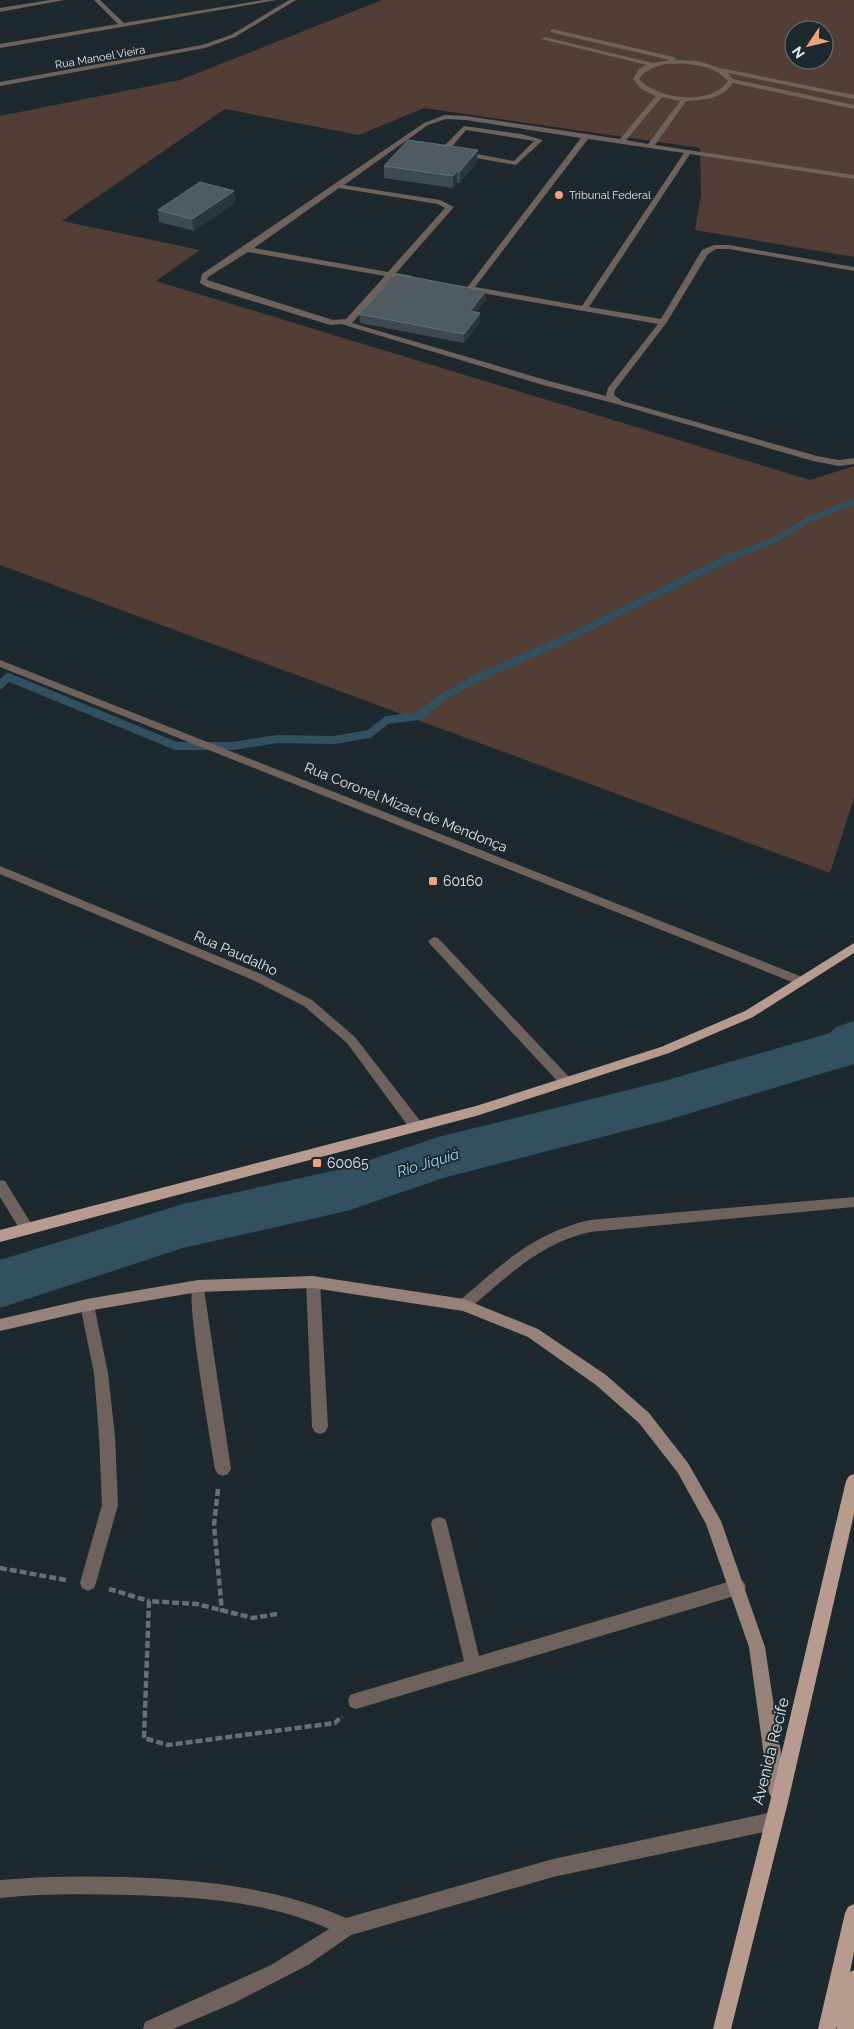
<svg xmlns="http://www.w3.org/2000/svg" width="854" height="2029" font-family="Raleway,sans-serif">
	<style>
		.green { fill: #533e35; fill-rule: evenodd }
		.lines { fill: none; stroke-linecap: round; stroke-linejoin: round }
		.stream-far1 { stroke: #32505f; stroke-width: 6 }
		.stream { stroke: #32505f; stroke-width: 8 }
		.river { fill: #32505f; fill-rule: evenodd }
		.path { stroke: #656f74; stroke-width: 4.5; stroke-dasharray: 7 3; stroke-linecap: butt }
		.lane { fill: #6f615b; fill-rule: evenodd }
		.street { fill: #6f615b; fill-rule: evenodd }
		.secondary { fill: #978279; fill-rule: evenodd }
		.primary { fill: #b79b8f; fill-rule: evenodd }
		.wall { fill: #3e4a51 }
		.shaded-wall { fill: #2a363c }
		.building { fill: #4f5b61; stroke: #667076 }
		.poi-dot { fill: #f1a17d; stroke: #1d292f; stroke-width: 2 }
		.labels { text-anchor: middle; stroke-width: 4; stroke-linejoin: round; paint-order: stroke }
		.far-street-label { font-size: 11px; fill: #dfe6ea; stroke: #1d292f }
		.far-poi-label { font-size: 11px; fill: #dfe6ea; stroke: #1d292f; text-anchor: start }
		.street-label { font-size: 14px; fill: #dfe6ea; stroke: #1d292f }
		.poi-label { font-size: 14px; fill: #dfe6ea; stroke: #1d292f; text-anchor: start }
		.water-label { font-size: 15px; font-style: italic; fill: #9bd6f4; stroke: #1d292f }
		.near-street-label { font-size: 16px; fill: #dfe6ea; stroke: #1d292f }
	</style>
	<rect width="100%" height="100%" fill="#1d292f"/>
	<path class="green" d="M 382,0 L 854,0 L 854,257 L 695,230 L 701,195 L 700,148 L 424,108 L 359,135 L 225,109 L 62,221 L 200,250 L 156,281 L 810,480 L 854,466 L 854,798 L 830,873 L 0,565 L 0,116 L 180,80 ZM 794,30 L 824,30 L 824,60 L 794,60 Z"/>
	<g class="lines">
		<path class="stream-far1" d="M 731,557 L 775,540 L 809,519 L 854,502"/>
		<path class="stream" d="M 0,685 L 8,677 L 176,746 L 233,746 L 277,739 L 335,740 L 369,734 L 387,720 L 419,716 L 443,697 L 475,679 L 563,640 L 733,556"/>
		<path class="river" d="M 854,1021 L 854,1064 L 664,1121 L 443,1178 L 347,1211 L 183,1248 L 0,1308 L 0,1260 L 183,1204 L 346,1168 L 438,1137 L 664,1081 L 830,1033 L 836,1027 Z"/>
		<path class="path" d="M 218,1489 L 214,1525 L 222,1612
			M 0,1568 L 66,1580
			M 109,1589 L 149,1601
			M 277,1614 L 253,1618 L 197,1604 L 149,1601 L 144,1738 L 168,1745 L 335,1723 L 342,1716"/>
		<path class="lane" d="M 552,29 L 674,57 L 677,60 L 698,61 L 720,68 L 854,95 L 854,99 L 728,73 L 733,79 L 854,105 L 854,109 L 733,83 C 722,99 704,100 686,101 L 655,145 L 854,175 L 854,179 L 690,154 L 589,307 L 661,319 L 702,250 L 714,245 L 729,245 L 854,267 L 854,271 L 729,249 L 716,249 L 708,254 L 667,322 L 615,390 L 614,395 L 622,401 L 817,456 L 839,460 L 854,458 L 854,464 L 839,466 L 813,461 L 613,403 L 543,385 L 341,324 L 330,325 L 207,287 L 200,283 L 202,274 L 424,123 L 445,115 L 466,116 L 620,139 L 656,96 L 641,89 L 633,79 L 639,69 L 647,65 L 541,39 L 544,37 L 653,63 L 670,60 L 550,32 ZM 666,64 C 688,63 713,64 728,81 C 711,106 658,100 639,79 C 646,69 655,67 666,64 ZM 662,97 L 680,101 L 648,144 L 626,140 ZM 446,119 L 466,120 L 581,138 L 466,289 L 470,291 L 658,324 L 608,388 L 606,396 L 549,381 L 352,323 L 392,277 L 412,280 L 412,276 L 396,273 L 454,207 L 440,200 L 344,185 L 428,125 ZM 588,139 L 684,153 L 582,306 L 475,287 ZM 339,188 L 438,204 L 445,208 L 388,272 L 254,248 ZM 248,252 L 385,276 L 346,319 L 333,320 L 207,280 L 208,277 Z
			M 464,126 L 521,134 L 543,140 L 516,165 L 442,152 L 442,148 ZM 466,130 L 534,141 L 514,161 L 450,149 Z"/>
		<path class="street" d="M 50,0 L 64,0 L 0,12 L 0,8 Z
			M 94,0 L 100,0 L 124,23 L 263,0 L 277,0 L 0,48 L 0,44 L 118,24 Z
			M 289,0 L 296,0 L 235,37 L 205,48 L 0,86 L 0,82 L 202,45 L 231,35 Z
			M 0,660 L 805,978 L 807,981 L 805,984 L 797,984 L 0,667 Z
			M 0,866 L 261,974 L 312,1000 L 355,1037 L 421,1122 L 423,1126 L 421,1130 L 411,1130 L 347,1043 L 304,1006 L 253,980 L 0,874 Z
			M 434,937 L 438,938 L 571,1079 L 572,1082 L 571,1085 L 561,1085 L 430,944 L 428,941 Z
			M 0,1180 L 5,1181 L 32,1225 L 34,1229 L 32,1233 L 27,1235 L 22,1233 L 0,1197 Z
			M 854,1197 L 854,1207 L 590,1232 C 540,1243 507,1277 469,1309 L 464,1311 L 459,1309 L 457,1305 L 459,1301 C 503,1264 531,1234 590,1220 Z
			M 313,1276 L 318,1278 L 320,1282 L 328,1427 L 325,1432 L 320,1434 L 315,1432 L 312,1427 L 306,1282 L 308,1278 Z
			M 198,1280 L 203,1282 L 231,1469 L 228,1474 L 223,1476 L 218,1474 L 215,1469 C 211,1441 185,1299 193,1282 Z
			M 87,1299 L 92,1301 L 94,1305 L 108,1373 L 115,1436 L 118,1505 L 96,1583 L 94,1588 L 88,1591 L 82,1588 L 80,1583 L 102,1505 L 99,1436 L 94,1373 L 80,1305 L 82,1301 Z
			M 439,1517 L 445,1519 L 447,1524 L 479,1656 L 738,1579 L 744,1582 L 746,1587 L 744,1592 L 738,1595 L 356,1709 L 350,1707 L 348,1701 L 350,1695 L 356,1693 L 464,1661 L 431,1524 L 433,1519 Z
			M 773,1812 L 779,1815 L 782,1821 L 779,1827 L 773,1830 L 553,1877 L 351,1935 L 308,1965 L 234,2003 L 173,2029 L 143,2029 L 145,2022 L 271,1965 L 329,1929 C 267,1901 197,1897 130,1895 C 87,1894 43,1893 0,1898 L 0,1880 C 42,1876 84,1876 126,1877 C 203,1880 275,1887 346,1918 L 553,1859 Z"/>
		<path class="secondary" d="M 313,1276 L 464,1299 L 538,1329 L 606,1375 L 649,1413 L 688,1463 L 721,1521 L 765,1647 L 787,1793 L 784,1799 L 778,1802 L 772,1799 L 769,1793 L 749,1647 L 706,1524 L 678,1473 L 639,1423 L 596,1385 L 528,1337 L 463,1311 L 313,1288 L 198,1292 L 87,1311 L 0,1331 L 0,1319 L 87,1299 L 198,1280 Z"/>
		<path class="primary" d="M 854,943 L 854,953 L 753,1017 L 669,1053 L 476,1116 L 0,1242 L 0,1230 L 476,1106 L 661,1047 L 745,1011 Z
			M 854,1474 L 854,1514 L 788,1802 L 731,2029 L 713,2029 L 770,1802 L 846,1481 L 849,1476 Z
			M 854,1904 L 854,1952 L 850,1972 L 854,1970 L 854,2029 L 837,2029 L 837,2026 L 836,2029 L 818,2029 L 845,1913 L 848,1907 Z"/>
	</g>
	<path class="wall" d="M 477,162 L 460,183 L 457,183 L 453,188 L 384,178 L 384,166 Z
		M 234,191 L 235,203 L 194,231 L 159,222 L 158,210 Z
		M 486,291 L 486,300 L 476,312 L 480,322 L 464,343 L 360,323 L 359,314 Z"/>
	<path class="shaded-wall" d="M 478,150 L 477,162 L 460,183 L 460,171 Z
		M 457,171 L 457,183 L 453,188 L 453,176 Z
		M 234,191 L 235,203 L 194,231 L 192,219 Z
		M 486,291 L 486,300 L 470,320 L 470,311 Z
		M 480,313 L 480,322 L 464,343 L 464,334 Z"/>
	<path class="building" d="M 408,140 L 478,150 L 460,171 L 457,171 L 453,176 L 384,166 Z
		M 200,182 L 234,191 L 192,219 L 158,210 Z
		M 396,274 L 486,291 L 470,311 L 480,313 L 464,334 L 359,314 Z"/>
	<g class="poi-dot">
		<circle cx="559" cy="195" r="5"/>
		<rect x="428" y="876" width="10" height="10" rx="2.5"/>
		<rect x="312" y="1158" width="10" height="10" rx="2.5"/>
	</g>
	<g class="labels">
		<g class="far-street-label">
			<text transform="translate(100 57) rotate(-10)" y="4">Rua Manoel Vieira</text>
		</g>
		<g class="far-poi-label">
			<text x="569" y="199">Tribunal Federal</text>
		</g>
		<g class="street-label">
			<text transform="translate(406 807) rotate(22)" y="5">Rua Coronel Mizael de Mendonça</text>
			<text transform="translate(236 953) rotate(24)" y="5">Rua Paudalho</text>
		</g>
		<g class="poi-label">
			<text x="443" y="886">60160</text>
			<text x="327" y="1168">60065</text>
		</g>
		<g class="water-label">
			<text transform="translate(428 1163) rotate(-17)" y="5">Rio Jiquiá</text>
		</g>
		<g class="near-street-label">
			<text transform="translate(770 1751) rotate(-76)" y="6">Avenida Recife</text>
		</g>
	</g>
	<g transform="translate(809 45) rotate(235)"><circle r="24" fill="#1d292f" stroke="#6b757a"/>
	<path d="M0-4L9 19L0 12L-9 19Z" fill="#f1a17d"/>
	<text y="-8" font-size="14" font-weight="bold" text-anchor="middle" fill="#dfe6ea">N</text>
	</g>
</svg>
